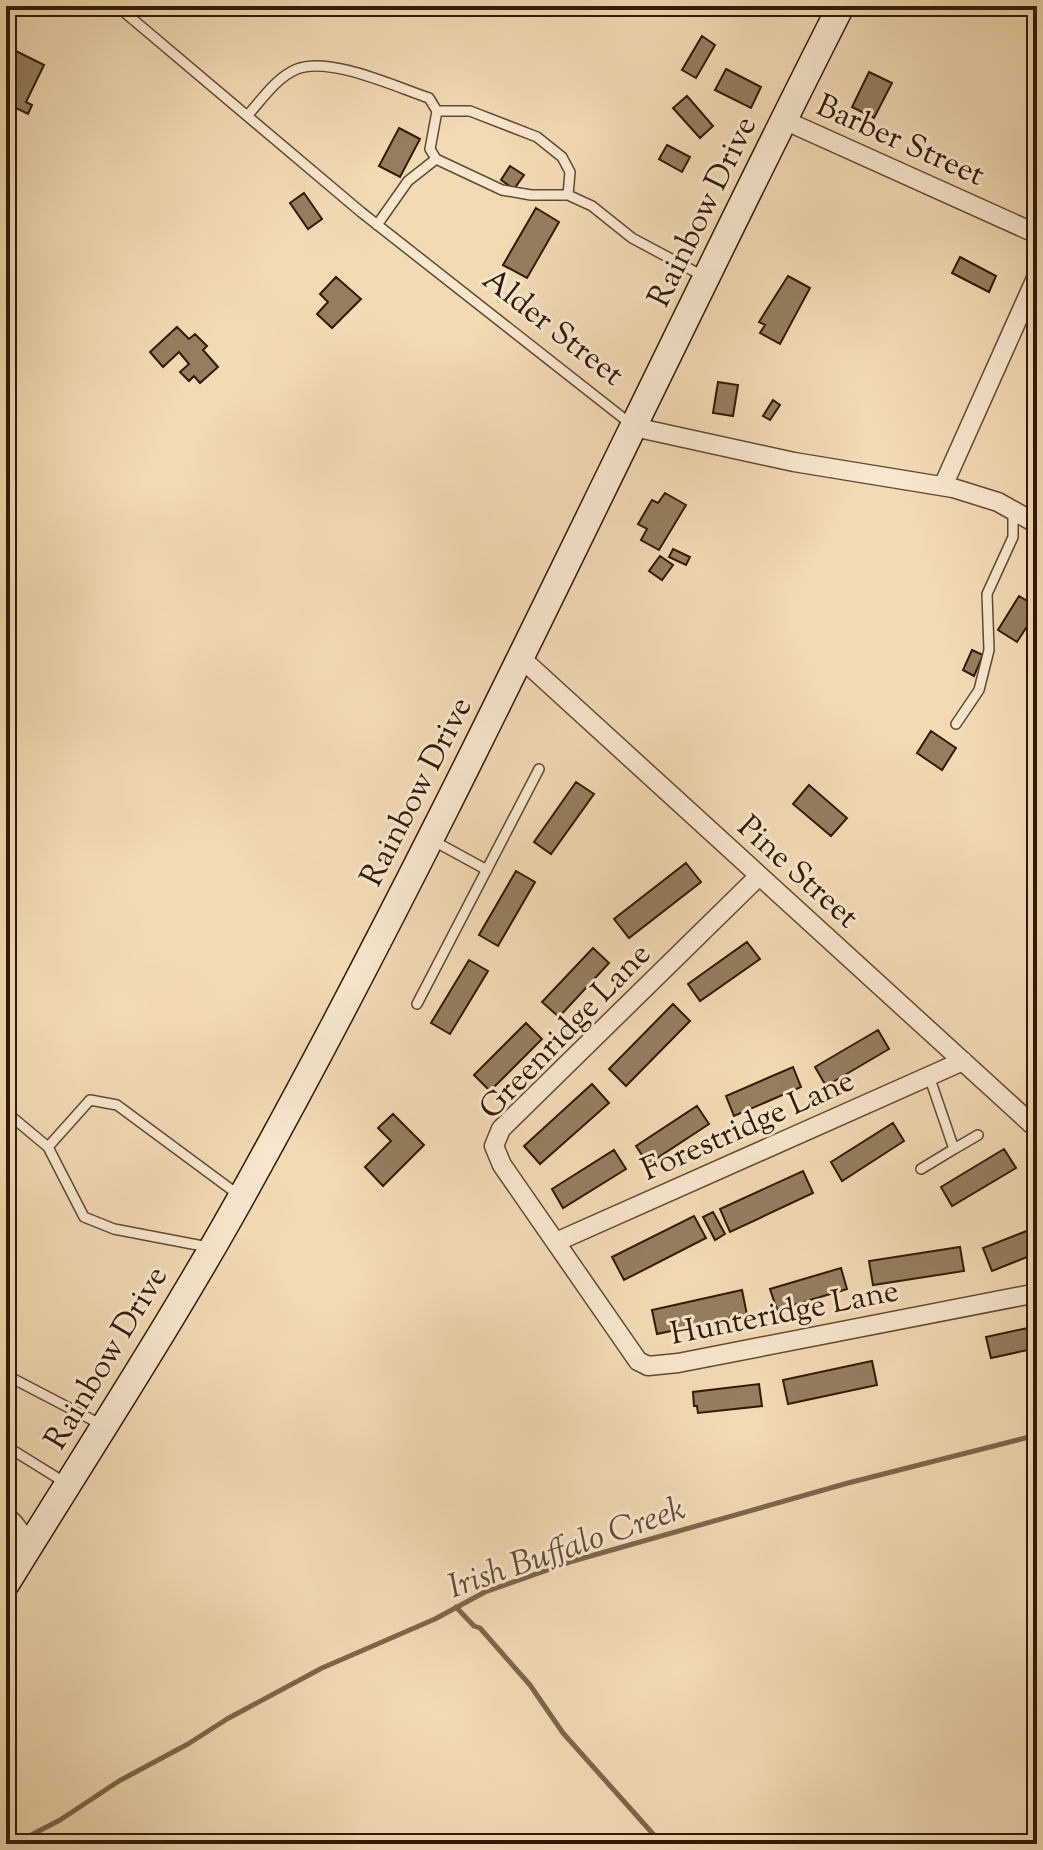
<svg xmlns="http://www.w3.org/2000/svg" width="1043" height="1850" font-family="'Sorts Mill Goudy',serif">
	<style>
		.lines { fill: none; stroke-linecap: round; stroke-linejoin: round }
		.stream { stroke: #7d664a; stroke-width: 5 }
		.building { fill: #957e5f; stroke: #311a04; stroke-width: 2 }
		.lane-casing { stroke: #614a30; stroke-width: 12 }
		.street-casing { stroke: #614a30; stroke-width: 21 }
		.secondary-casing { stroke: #311a04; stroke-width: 29 }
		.lane { stroke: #f7e7ce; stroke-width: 9 }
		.street { stroke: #f7e7ce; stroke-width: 18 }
		.secondary { stroke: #f7e7ce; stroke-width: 26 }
		.labels { text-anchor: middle; stroke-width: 6; stroke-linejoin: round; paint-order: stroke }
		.street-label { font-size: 32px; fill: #311a04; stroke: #f7e7ce }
		.water-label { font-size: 34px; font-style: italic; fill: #644d32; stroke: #f7e7ce }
	</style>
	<rect width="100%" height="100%" fill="#f2dab3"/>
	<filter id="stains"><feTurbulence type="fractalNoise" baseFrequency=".0025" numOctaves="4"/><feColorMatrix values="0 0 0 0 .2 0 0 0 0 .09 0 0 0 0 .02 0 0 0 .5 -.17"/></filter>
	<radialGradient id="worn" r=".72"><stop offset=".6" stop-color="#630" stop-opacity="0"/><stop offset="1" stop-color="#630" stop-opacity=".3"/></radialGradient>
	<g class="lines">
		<path class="stream" d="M 456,1607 L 474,1626 L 480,1628 L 530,1685 L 563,1733 L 662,1844
			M 14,1844 L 60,1820 L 119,1781 L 188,1744 L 227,1719 L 322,1668 L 435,1619 L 485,1592 L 573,1561 L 848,1483 L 1037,1435"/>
	</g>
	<path class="building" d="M 702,36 L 715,45 L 696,78 L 682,70 Z
		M 8,47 L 44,65 L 26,102 L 32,105 L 28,114 L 16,108 L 6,128 Z
		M 726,69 L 761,87 L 751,108 L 715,90 Z
		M 869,72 L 892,83 L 874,118 L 852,107 Z
		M 687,96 L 713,126 L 700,138 L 673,108 Z
		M 399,128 L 420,139 L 400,177 L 379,166 Z
		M 667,145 L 690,157 L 682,172 L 659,159 Z
		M 510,166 L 524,175 L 514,189 L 501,180 Z
		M 304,193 L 322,219 L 308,229 L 290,203 Z
		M 536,208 L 559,222 L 527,278 L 503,265 Z
		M 960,257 L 996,276 L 989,292 L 952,273 Z
		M 788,276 L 810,288 L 780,344 L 760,333 L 765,325 L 759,322 Z
		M 336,277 L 361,299 L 332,328 L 317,314 L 328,302 L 320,294 Z
		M 177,327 L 189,339 L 195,334 L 207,346 L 203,350 L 218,367 L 200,383 L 194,376 L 189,381 L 180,372 L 189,364 L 179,352 L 163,367 L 150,352 Z
		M 718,382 L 738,385 L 733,416 L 713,413 Z
		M 773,400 L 780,405 L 770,420 L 763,416 Z
		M 665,493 L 686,505 L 659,550 L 641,540 L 647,529 L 638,524 L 652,500 L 658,503 Z
		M 673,549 L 690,557 L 686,565 L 669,557 Z
		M 660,556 L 673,565 L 662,580 L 649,571 Z
		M 1019,596 L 1037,607 L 1037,611 L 1017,642 L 998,630 Z
		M 972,650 L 983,655 L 974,676 L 963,670 Z
		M 931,731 L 956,748 L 942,770 L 917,753 Z
		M 576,782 L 594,794 L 551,854 L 534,842 Z
		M 809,785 L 847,818 L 831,836 L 793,804 Z
		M 686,863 L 701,882 L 629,938 L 614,919 Z
		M 516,871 L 535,882 L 498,946 L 479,935 Z
		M 747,942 L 760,959 L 700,1001 L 688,984 Z
		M 593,948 L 609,963 L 559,1017 L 542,1002 Z
		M 469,960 L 488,971 L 450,1034 L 431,1023 Z
		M 673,1004 L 690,1021 L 626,1086 L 609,1069 Z
		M 526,1023 L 542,1039 L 490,1091 L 474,1075 Z
		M 878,1030 L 889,1049 L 826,1086 L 815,1067 Z
		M 793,1067 L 801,1087 L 734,1116 L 726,1096 Z
		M 592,1084 L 609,1103 L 540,1164 L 524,1146 Z
		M 697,1106 L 709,1124 L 648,1164 L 636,1146 Z
		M 393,1114 L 424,1145 L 383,1186 L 365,1167 L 391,1141 L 378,1128 Z
		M 893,1123 L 904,1141 L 842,1181 L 831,1162 Z
		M 1004,1149 L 1016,1168 L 952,1206 L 941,1187 Z
		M 614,1150 L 626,1169 L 563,1208 L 552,1189 Z
		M 803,1171 L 813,1193 L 730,1232 L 720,1209 Z
		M 713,1212 L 725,1234 L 715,1240 L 703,1217 Z
		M 694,1216 L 706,1238 L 624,1280 L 612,1257 Z
		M 1037,1227 L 1037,1253 L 992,1271 L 983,1248 Z
		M 960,1247 L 964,1271 L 873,1285 L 869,1261 Z
		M 841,1268 L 847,1289 L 777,1310 L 770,1289 Z
		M 742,1290 L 747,1315 L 657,1334 L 652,1310 Z
		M 1037,1326 L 1037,1348 L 991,1358 L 986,1337 Z
		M 872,1361 L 877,1385 L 788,1404 L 783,1380 Z
		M 759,1384 L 762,1406 L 698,1413 L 697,1406 L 694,1406 L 693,1392 Z"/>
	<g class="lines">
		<defs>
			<path id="lane" d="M 117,6 L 361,212 L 632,425
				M 437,111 L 470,111 L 537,137 L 562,157 L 570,172 L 568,195
				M 248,115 C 262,99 277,77 297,69 C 330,56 396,87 429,98 L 437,111 L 430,149 L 436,159 L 502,190 L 531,195 L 568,195 L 592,206 L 632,238 L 703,276
				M 377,225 L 408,181 L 436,159
				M 956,724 L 979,690 L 989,650 L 987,594 L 1013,537 L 1013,511
				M 432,840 L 487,870
				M 417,1004 L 539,769
				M 929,1076 L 954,1149 L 978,1135
				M 6,1112 L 48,1147 L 84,1217 L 114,1229 L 208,1247
				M 48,1147 L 90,1100 L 117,1105 L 240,1196
				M 921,1169 L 954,1149
				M 6,1375 L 102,1425
				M 6,1446 L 64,1482"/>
			<path id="street" d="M 784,120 L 1037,234
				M 634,427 L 794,462 L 953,488 L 998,502 L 1037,524
				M 943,486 L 1037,276
				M 521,658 L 1037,1129
				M 759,876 L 501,1129 L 494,1146 L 502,1165 L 638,1361 L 648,1366 L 678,1363 L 1037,1293
				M 556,1242 L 963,1061
				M 6,1517 C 18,1523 17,1534 32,1542"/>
			<path id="secondary" d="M 6,1584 C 87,1452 173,1321 248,1185 C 461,800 642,398 841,6"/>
		</defs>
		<use href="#lane" class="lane-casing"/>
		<use href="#street" class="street-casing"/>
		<use href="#secondary" class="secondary-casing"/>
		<use href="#lane" class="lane"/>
		<use href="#street" class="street"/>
		<use href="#secondary" class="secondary"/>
	</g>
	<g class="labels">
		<g class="street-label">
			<text transform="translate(901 139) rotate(24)" y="11">Barber Street</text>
			<text transform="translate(701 211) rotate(-64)" y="11">Rainbow Drive</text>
			<text transform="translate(554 326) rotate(38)" y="11">Alder Street</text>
			<text transform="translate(415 791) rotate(-63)" y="11">Rainbow Drive</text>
			<text transform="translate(799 871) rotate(42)" y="11">Pine Street</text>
			<text transform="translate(564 1030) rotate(-46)" y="11">Greenridge Lane</text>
			<text transform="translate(747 1124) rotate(-24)" y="11">Forestridge Lane</text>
			<text transform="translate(784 1311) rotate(-11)" y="11">Hunteridge Lane</text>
			<text transform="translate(105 1357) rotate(-59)" y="11">Rainbow Drive</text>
		</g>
		<g class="water-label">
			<text transform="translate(566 1546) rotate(-19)" y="12">Irish Buffalo Creek</text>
		</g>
	</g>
	<rect width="1043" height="1850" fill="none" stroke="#f2dab3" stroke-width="32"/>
	<rect x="8" y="8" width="1027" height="1834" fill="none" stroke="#311a04" stroke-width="4"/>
	<rect x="16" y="16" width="1011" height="1818" fill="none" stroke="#311a04" stroke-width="2"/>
	<rect width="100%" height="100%" filter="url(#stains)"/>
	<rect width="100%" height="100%" fill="url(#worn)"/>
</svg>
